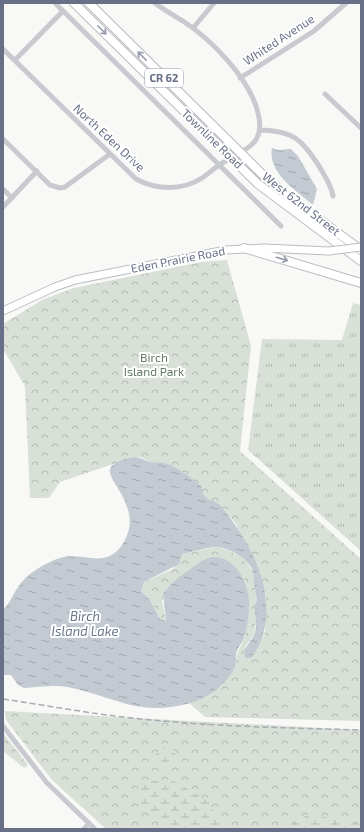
<svg xmlns="http://www.w3.org/2000/svg" width="364" height="832" font-family="'Exo 2',sans-serif">
	<style>
		.grass { fill: url(#grass-tufts) }
		.forest { fill: url(#forest-crowns) }
		.wetland { fill: url(#wetland-marsh) }
		.water { fill: url(#water-ripples) }
		.lines { fill: none; stroke-linecap: round; stroke-linejoin: round }
		.secondary-casing { stroke: #bbbdc3; stroke-width: 9 }
		.primary-casing { stroke: #bbbdc2; stroke-width: 10 }
		.minor { stroke: #c9cacf; stroke-width: 5 }
		.secondary { stroke: #fff; stroke-width: 7 }
		.primary { stroke: #fff; stroke-width: 8 }
		.rail { stroke: #a9abb3; stroke-width: 1.5; stroke-dasharray: 6 3; stroke-linecap: butt }
		.secondary-bridge-casing { stroke: #bbbdc3; stroke-width: 9; stroke-linecap: butt }
		.secondary-bridge { stroke: #fff; stroke-width: 7 }
		.oneway { stroke: #959bab }
		.labels { text-anchor: middle; stroke-width: 4; stroke-linejoin: round; paint-order: stroke }
		.shield { fill: #fff; stroke: #959bab; stroke-width: 1 }
		.shield-label { font-size: 11px; font-weight: bold; fill: #687087 }
		.street-label { font-size: 12px; fill: #687087; stroke: #fff }
		.park-label { font-size: 12px; fill: #637965; stroke: #fff }
		.water-label { font-size: 13px; font-style: italic; fill: #69778a; stroke: #fff }
	</style>
	<defs>
		<pattern id="grass-tufts" width="24" height="20" patternUnits="userSpaceOnUse"><rect width="24" height="20" fill="#d8e0d7"/><path d="M3 7l-1-3M5 7V3M7 7l1-3M15 17l-1-3M17 17v-4M19 17l1-3" fill="none" stroke="#b3bab4"/></pattern>
		<pattern id="forest-crowns" width="20" height="18" patternUnits="userSpaceOnUse"><rect width="20" height="18" fill="#d8e0d7"/><path d="M2 6a3 3 0 1 1 6 0M12 15a3 3 0 1 1 6 0" fill="none" stroke="#b3bab4"/></pattern>
		<pattern id="wetland-marsh" width="20" height="14" patternUnits="userSpaceOnUse"><rect width="20" height="14" fill="#d8e0d7"/><path d="M1 5h8M5 5V1M11 12h8M15 12V8" fill="none" stroke="#b3bab4"/></pattern>
		<pattern id="water-ripples" width="26" height="14" patternUnits="userSpaceOnUse"><rect width="26" height="14" fill="#c4cad2"/><path d="M2 4q2-2 4 0t4 0M15 11q2-2 4 0t4 0" fill="none" stroke="#a3a8b0"/></pattern>
	</defs>
	<rect width="100%" height="100%" fill="#f8f9f6"/>
	<path class="grass" d="M 353,303 L 361,305 L 361,551 L 248,450 L 262,339 L 342,340 Z"/>
	<path class="forest" d="M 227,260 L 251,346 L 240,451 L 361,559 L 361,721 L 205,717 L 189,703 L 207,695 L 236,664 C 237,649 240,650 244,638 C 250,617 251,596 243,577 L 176,580 L 172,585 L 167,588 L 162,601 L 166,621 L 160,619 L 150,600 L 141,591 L 144,582 L 173,569 L 182,554 L 216,547 L 228,550 L 241,557 L 247,563 L 254,573 L 254,585 L 257,593 L 255,611 L 256,622 L 254,634 L 245,647 L 257,651 L 265,632 L 266,596 L 236,524 L 222,507 L 211,502 L 163,463 L 151,462 L 140,457 L 134,457 L 60,482 L 49,498 L 30,498 L 25,386 L 3,349 L 3,324 L 42,300 L 74,288 L 201,262 Z
		M 5,711 L 361,730 L 361,829 L 106,829 L 52,780 L 6,720 Z
		M 3,733 L 28,765 L 24,768 L 3,751 Z"/>
	<path class="wetland" d="M 163,747 L 173,749 L 176,756 L 173,763 L 164,766 L 149,761 Z
		M 172,780 L 209,802 L 219,823 L 225,829 C 211,829 189,832 176,829 C 158,824 133,809 139,788 L 152,781 Z
		M 311,813 L 321,816 L 361,824 L 361,829 L 284,829 Z"/>
	<path class="water" d="M 272,148 L 278,150 L 291,149 L 298,156 L 317,189 L 313,205 C 297,191 267,173 272,148 Z
		M 134,457 C 141,457 145,461 151,462 C 156,463 160,462 164,463 C 178,467 190,477 201,486 C 204,505 215,497 223,508 C 248,542 269,575 266,619 C 264,634 261,647 251,658 L 245,658 C 243,647 250,643 254,635 C 258,625 255,616 254,606 C 260,599 254,591 254,583 C 253,580 254,576 254,574 C 251,560 229,547 215,547 C 204,548 193,552 182,554 L 179,564 L 144,582 L 141,591 L 150,600 L 160,619 L 166,621 L 163,594 C 169,585 179,577 189,570 C 196,565 206,556 215,557 C 238,558 251,588 249,607 C 249,617 247,628 244,637 C 243,642 239,646 237,651 C 235,655 237,661 235,666 C 229,684 206,699 187,704 C 138,716 117,698 72,688 C 57,684 39,687 24,688 L 18,685 L 11,675 L 3,675 L 3,609 C 10,604 13,594 18,587 C 27,573 45,563 60,558 C 82,551 105,570 122,545 C 146,510 106,481 110,469 C 113,461 127,459 134,457 Z"/>
	<g class="lines">
		<defs>
			<path id="secondary" d="M 3,311 L 55,287 L 75,280 L 226,250 L 264,248 L 329,251"/>
			<path id="primary" d="M 74,3 L 258,184 L 361,261
				M 89,3 L 262,174 L 290,198 L 361,250
				M 244,248 L 361,283"/>
		</defs>
		<use href="#secondary" class="secondary-casing"/>
		<use href="#primary" class="primary-casing"/>
		<path class="minor" d="M 55,3 L 281,226
			M 193,28 L 214,3
			M 3,49 L 136,179 C 156,190 182,191 202,178 C 210,173 216,166 224,162 C 246,149 266,144 258,113 C 250,79 212,40 183,21 C 173,15 164,10 155,3
			M 15,60 L 63,11
			M 240,78 L 314,31 L 346,3
			M 325,94 L 361,128
			M 260,130 C 294,131 301,139 319,166 C 325,177 331,184 333,196
			M 3,139 L 50,185 L 60,188 L 65,187 L 110,154
			M 3,189 L 12,198
			M 3,207 L 37,171
			M 3,726 L 47,783 L 95,829
			M 84,829 L 89,823"/>
		<use href="#secondary" class="secondary"/>
		<use href="#primary" class="primary"/>
		<path class="rail" d="M 3,699 C 56,707 109,717 163,721 C 229,727 295,728 361,730"/>
		<defs>
			<path id="secondary-bridge" d="M 329,251 L 361,247"/>
		</defs>
		<use href="#secondary-bridge" class="secondary-bridge-casing"/>
		<use href="#secondary-bridge" class="secondary-bridge"/>
	</g>
	<defs><path id="oneway-shaft" d="M-6 0H5M1.5-3L5.5 0L1.5 3" fill="none" stroke-width="1.6" stroke-linecap="round" stroke-linejoin="round"/></defs>
	<g class="oneway">
		<use href="#oneway-shaft" transform="translate(102 30) rotate(45)"/>
		<use href="#oneway-shaft" transform="translate(142 56) rotate(-135)"/>
		<use href="#oneway-shaft" transform="translate(282 259) rotate(16)"/>
	</g>
	<g class="labels">
		<rect class="shield" x="145" y="69" width="38" height="18" rx="3"/>
		<g class="shield-label">
			<text x="164" y="82">CR 62</text>
		</g>
		<g class="street-label">
			<text transform="translate(279 40) rotate(-33)" y="4">Whited Avenue</text>
			<text transform="translate(109 138) rotate(43)" y="4">North Eden Drive</text>
			<text transform="translate(212 139) rotate(44)" y="4">Townline Road</text>
			<text transform="translate(301 204) rotate(38)" y="4">West 62nd Street</text>
			<text transform="translate(178 260) rotate(-11)" y="4">Eden Prairie Road</text>
		</g>
		<g class="park-label">
			<text x="154" y="362">Birch<tspan x="154" dy="14">Island Park</tspan></text>
		</g>
		<g class="water-label">
			<text x="85" y="621">Birch<tspan x="85" dy="15">Island Lake</tspan></text>
		</g>
	</g>
	<rect width="364" height="832" fill="none" stroke="#687087" stroke-width="8"/>
</svg>
